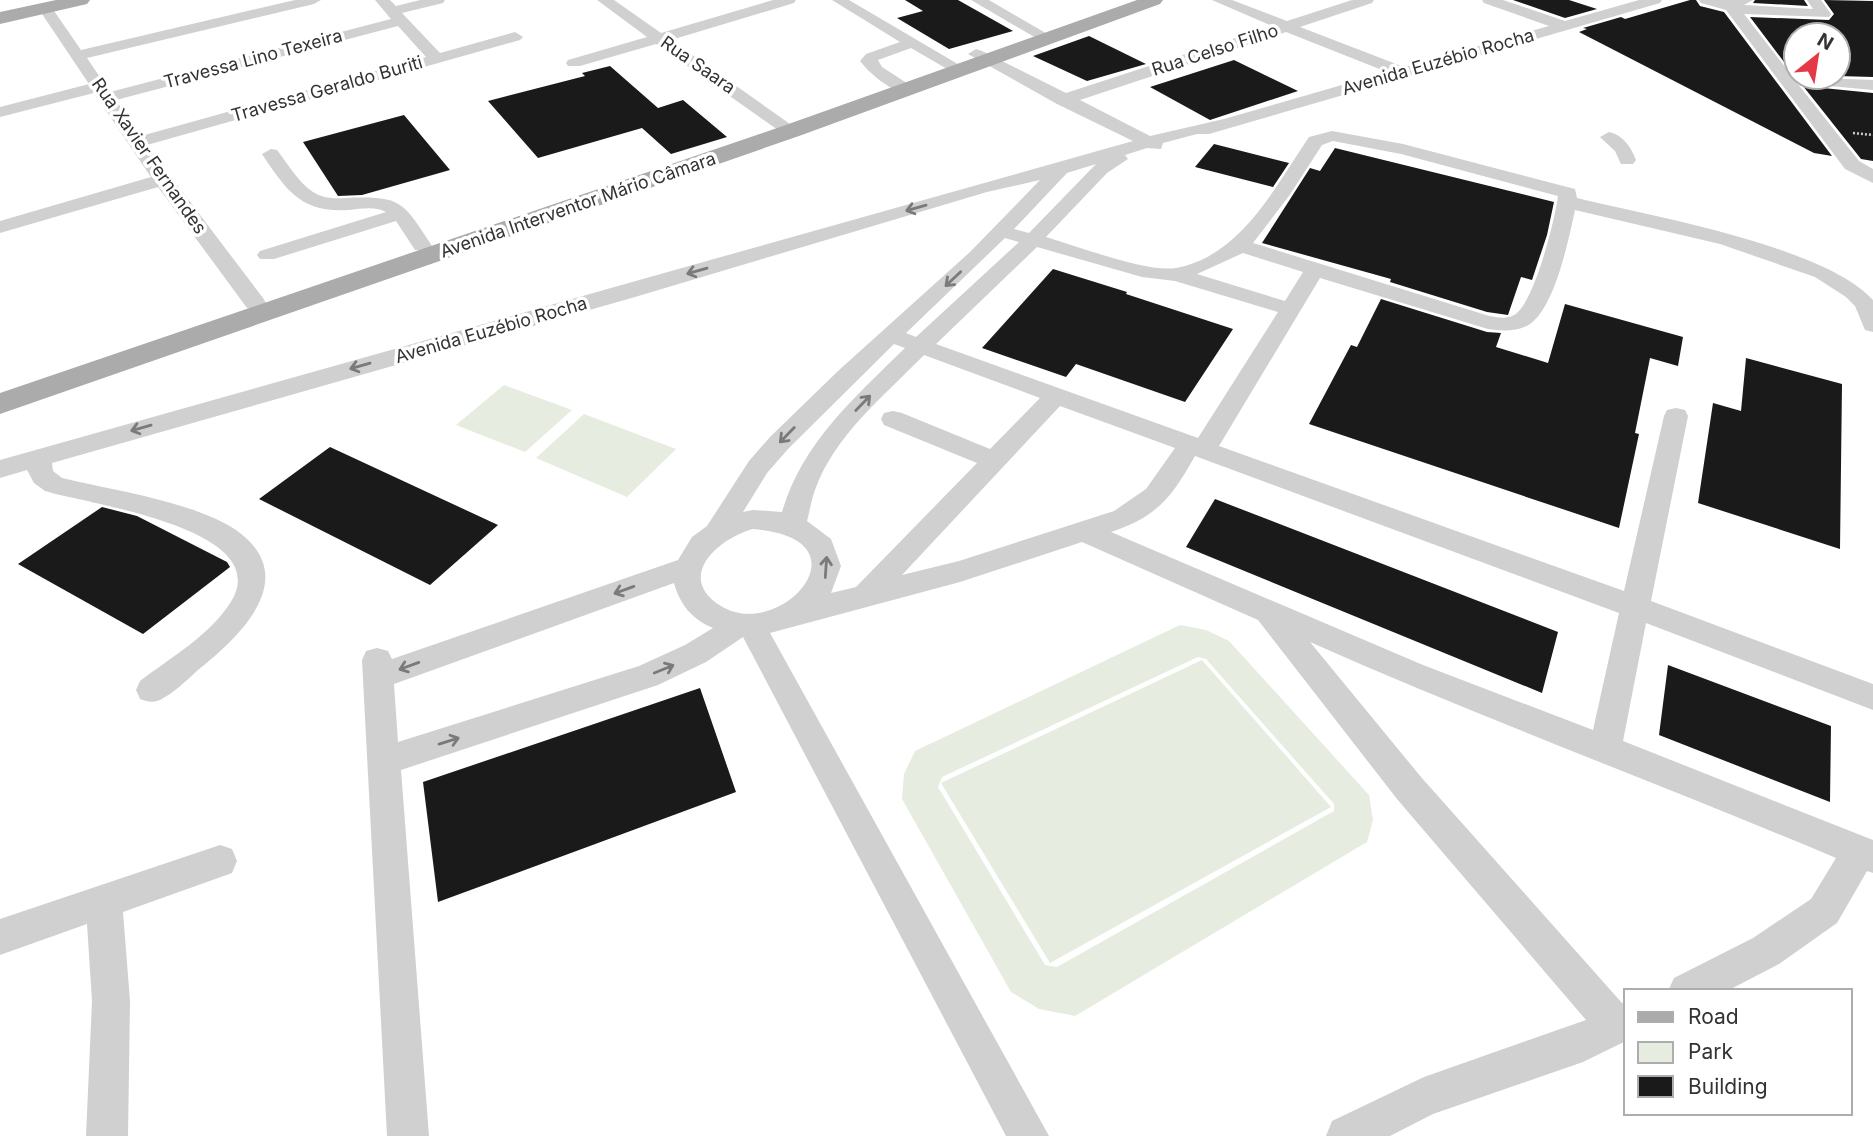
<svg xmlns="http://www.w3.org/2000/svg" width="1873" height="1136" font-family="Inter,sans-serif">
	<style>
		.green { fill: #e6ecdf; fill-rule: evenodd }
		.building { fill: #1a1a1a }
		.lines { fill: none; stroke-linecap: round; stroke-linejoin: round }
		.path { stroke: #cdcdcd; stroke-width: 2.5; stroke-dasharray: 2 2; stroke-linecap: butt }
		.minor { fill: #d0d0d0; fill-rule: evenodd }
		.major { fill: #ababab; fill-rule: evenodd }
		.oneway { stroke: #7a7a7a }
		.labels { text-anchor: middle; stroke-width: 7; stroke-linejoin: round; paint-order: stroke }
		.far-street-label { font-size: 18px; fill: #333; stroke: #fff }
	</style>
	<rect width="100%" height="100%" fill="#fff"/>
	<path class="green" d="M 504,385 L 572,410 L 525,452 L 456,425 Z
		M 584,414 L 676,449 L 627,497 L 536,458 Z
		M 1180,625 L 1206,630 L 1229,641 L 1369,795 L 1373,820 L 1367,842 L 1075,1016 L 1039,1009 L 1011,992 L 902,799 L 904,774 L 915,751 ZM 1198,657 L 1206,659 L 1334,804 L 1334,811 L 1057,967 L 1045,965 L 938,787 L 942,777 Z
		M 1202,660 L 1331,807 L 1050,963 L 941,783 Z"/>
	<path class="building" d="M 905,0 L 958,0 L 1013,31 L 949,49 L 897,18 L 923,11 Z
		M 1513,0 L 1569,0 L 1597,9 L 1565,18 Z
		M 1690,0 L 1696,0 L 1700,6 L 1724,12 L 1832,156 L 1814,153 L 1579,32 L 1587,29 L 1583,28 L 1621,17 L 1625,19 Z
		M 1755,0 L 1804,0 L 1808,6 L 1753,3 Z
		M 1824,0 L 1873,1 L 1873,77 L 1838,76 L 1838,35 L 1796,35 L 1796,70 L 1790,70 L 1750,17 L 1829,20 L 1834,14 Z
		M 1089,36 L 1146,64 L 1087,81 L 1033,56 Z
		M 1234,60 L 1298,91 L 1210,120 L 1150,87 Z
		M 610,66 L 658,108 L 683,100 L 727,137 L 671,154 L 642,128 L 538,158 L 488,101 L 585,76 L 582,73 Z
		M 1803,86 L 1873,93 L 1873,161 L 1861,159 Z
		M 404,115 L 450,170 L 362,195 L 338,196 L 303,142 Z
		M 1214,144 L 1289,163 L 1273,187 L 1195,167 Z
		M 1335,148 L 1554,202 L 1547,235 L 1532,280 L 1521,277 L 1508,315 L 1487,312 L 1390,282 L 1391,279 L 1262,243 L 1310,168 L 1320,171 Z
		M 1053,269 L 1127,292 L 1126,294 L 1233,329 L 1185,402 L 1076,364 L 1066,377 L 982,348 Z
		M 1381,299 L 1487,332 L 1501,333 L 1496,347 L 1548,363 L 1565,304 L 1683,337 L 1678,366 L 1650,358 L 1635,433 L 1639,434 L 1619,528 L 1309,424 L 1351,345 L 1357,347 Z
		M 1746,358 L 1842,384 L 1840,549 L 1698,503 L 1713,403 L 1741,411 Z
		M 330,447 L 498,525 L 430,585 L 259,499 Z
		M 1215,499 L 1558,632 L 1542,693 L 1186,547 Z
		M 102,507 L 137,516 L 227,562 L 230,567 L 143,634 L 18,564 Z
		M 1668,665 L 1831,726 L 1830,802 L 1659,735 Z
		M 700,688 L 736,792 L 438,902 L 423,782 Z"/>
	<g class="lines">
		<path class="path" d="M 1853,133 L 1873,135"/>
		<path class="minor" d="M 295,0 L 321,0 L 314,4 L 87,58 L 110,92 L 391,19 L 375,0 L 390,0 L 396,6 L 420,0 L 445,0 L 443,3 L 402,13 L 440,53 L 515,32 L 523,37 L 520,40 L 147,145 L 263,298 L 266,303 L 263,308 L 247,308 L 158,187 L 0,233 L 0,221 L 151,177 L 94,93 L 0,117 L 0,107 L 89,84 L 38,8 L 40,5 L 50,5 L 81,50 ZM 398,26 L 426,57 L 141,136 L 116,100 Z
			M 597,0 L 614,0 L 661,33 L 773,0 L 796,0 L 794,3 L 671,40 L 800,131 L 797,135 L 785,135 L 656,44 L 580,66 L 568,66 L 566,63 L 568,60 L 647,37 Z
			M 832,0 L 849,0 L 968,70 L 966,73 L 954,73 L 911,48 L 878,60 L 882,67 L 916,89 L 914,93 C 896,97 870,74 860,61 L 866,54 L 900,42 Z
			M 971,0 L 989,0 L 1056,39 L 1048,44 L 1043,42 Z
			M 1212,0 L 1232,0 L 1287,21 L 1352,0 L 1374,0 L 1372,3 L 1300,27 L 1404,67 L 1549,26 L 1484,3 L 1482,0 L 1503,0 L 1565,21 L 1639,0 L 1662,0 L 1660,3 L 1209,134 L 1197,134 L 1163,143 L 1161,149 L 1147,148 L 1125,155 L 1128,159 L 1107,173 L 1046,237 C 1076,246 1148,273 1176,268 C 1241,256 1275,187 1309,137 L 1332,131 L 1403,144 L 1575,189 L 1577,198 C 1650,216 1824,246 1873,300 L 1873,332 L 1865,330 L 1855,306 L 1846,297 L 1815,277 L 1720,244 L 1575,210 C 1569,238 1555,307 1530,324 C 1518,332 1501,331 1488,329 L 1320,278 L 1219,446 L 1624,591 L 1664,416 L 1667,410 L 1676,408 L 1685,410 L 1688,416 L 1651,601 L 1873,684 L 1873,710 L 1646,623 L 1623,741 L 1873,840 L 1873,873 L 1867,871 L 1837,923 L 1779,964 L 1727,991 L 1668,991 L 1674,978 L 1753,938 L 1811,899 L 1836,858 C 1661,784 1483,719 1310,642 L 1421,777 L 1622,1003 L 1626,1002 L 1626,1041 L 1583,1062 L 1433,1114 L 1390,1136 L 1326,1136 L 1332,1121 L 1424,1077 L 1586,1020 L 1397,799 L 1258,620 L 1082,542 L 960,582 L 770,633 L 1049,1136 L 1006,1136 L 743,637 L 706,662 L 658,685 L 401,770 L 429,1136 L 387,1136 L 362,660 L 366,651 L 377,648 L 388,651 L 392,659 L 678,560 L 692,537 L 707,526 L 749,461 L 770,437 L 838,371 L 970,252 L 1040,180 L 987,192 L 635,297 L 52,463 L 53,471 L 62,478 C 112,490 201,503 240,533 C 301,580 238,638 198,670 C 187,680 174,693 160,700 C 152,703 148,702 140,699 L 136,690 L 140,681 C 170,658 212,634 232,600 C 273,528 87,504 45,491 L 34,483 L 27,470 L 0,478 L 0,460 L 1133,141 L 1057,104 L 968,54 L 976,49 L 982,51 L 1066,93 L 1272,26 ZM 1286,32 L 1387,72 L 1224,119 L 1150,136 L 1080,100 ZM 1333,141 L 1401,154 L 1558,196 C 1555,220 1534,304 1514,315 C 1506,320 1494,317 1486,315 L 1253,243 L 1289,196 L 1322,145 ZM 1096,164 L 1029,233 L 1014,229 L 1067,173 ZM 1005,238 L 1019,242 L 916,337 L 906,333 ZM 1037,247 L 1142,277 L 1175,281 L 1278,312 L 1198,438 L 936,344 ZM 1243,253 L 1303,272 L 1285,301 L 1197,274 ZM 894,344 L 905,348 C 855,397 802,443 782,512 L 753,510 L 743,512 L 767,473 L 788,449 ZM 924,355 L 1040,398 L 990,449 L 902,413 L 893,411 L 884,413 L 881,419 L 884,425 L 977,463 L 856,587 L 831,593 L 841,566 L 831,539 L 807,521 C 810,511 811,500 815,490 C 834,436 885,395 924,355 ZM 1060,406 L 1175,448 L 1146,489 L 1114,511 L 959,561 L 902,575 ZM 1195,456 L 1619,613 L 1593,730 L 1423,665 L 1111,532 C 1157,517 1172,497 1195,456 ZM 753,529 C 873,538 781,643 721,606 C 674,577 719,538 753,529 ZM 674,583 C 680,605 692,619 713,628 L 685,645 L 639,666 L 398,742 L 394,684 Z
			M 1699,0 L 1753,0 L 1744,5 L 1813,9 L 1807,0 L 1821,0 L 1831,14 L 1829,17 L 1744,14 L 1789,72 L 1796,73 L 1796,77 L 1873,80 L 1873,90 L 1797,83 L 1859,161 L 1873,169 L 1873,183 L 1845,169 L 1726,10 L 1701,3 Z
			M 1609,132 C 1623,135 1631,147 1636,160 L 1633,164 L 1621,164 L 1615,151 L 1600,137 Z
			M 271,149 L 277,150 C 288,164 298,182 313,192 C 322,198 334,199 345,198 C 401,196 402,200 432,246 L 429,250 L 415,250 L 396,221 L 274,259 L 260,259 L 257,255 L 260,251 L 386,212 C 375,206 361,209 348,210 C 301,213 286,190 262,154 Z
			M 220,845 L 232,849 L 237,861 L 232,873 L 123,912 L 130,1001 L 128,1136 L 86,1136 L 92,1001 L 87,924 L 0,955 L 0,919 Z"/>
		<path class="major" d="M 56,0 L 90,0 L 87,4 L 0,24 L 0,12 Z
			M 1137,0 L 1163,0 L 1160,4 L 799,136 L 0,414 L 0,393 L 783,126 Z"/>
	</g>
	<defs><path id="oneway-shaft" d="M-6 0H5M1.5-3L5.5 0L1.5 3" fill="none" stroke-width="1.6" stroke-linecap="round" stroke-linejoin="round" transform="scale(1.75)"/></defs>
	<g class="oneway">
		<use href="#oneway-shaft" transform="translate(916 208) rotate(164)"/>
		<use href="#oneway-shaft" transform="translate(697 271) rotate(164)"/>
		<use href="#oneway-shaft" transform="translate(953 279) rotate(137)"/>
		<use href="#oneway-shaft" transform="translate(360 366) rotate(164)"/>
		<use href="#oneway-shaft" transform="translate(863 403) rotate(-46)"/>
		<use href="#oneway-shaft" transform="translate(141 428) rotate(164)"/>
		<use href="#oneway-shaft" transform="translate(787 435) rotate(134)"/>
		<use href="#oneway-shaft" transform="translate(826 567) rotate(-86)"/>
		<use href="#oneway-shaft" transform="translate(624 590) rotate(160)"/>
		<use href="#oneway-shaft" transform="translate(409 666) rotate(160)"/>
		<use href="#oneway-shaft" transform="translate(664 669) rotate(-22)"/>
		<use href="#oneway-shaft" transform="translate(449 741) rotate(-17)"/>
	</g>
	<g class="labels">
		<g class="far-street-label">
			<text transform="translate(1215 50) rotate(-18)" y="6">Rua Celso Filho</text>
			<text transform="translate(253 59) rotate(-15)" y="6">Travessa Lino Texeira</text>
			<text transform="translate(1438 62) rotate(-16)" y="6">Avenida Euzébio Rocha</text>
			<text transform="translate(698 65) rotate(35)" y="6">Rua Saara</text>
			<text transform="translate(327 89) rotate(-16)" y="6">Travessa Geraldo Buriti</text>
			<text transform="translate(149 156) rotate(55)" y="6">Rua Xavier Fernandes</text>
			<text transform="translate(578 205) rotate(-19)" y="6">Avenida Interventor Mário Câmara</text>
			<text transform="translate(491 330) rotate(-16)" y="6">Avenida Euzébio Rocha</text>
		</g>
	</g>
	<rect x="1624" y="989" width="228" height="126" fill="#ffffff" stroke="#adadad" stroke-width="2"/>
	<rect x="1638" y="1012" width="35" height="10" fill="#ababab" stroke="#adadad" stroke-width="2"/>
	<text x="1688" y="1024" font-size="21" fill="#333333">Road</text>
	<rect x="1638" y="1042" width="35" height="21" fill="#e6ecdf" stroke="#adadad" stroke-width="2"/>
	<text x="1688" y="1059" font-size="21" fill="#333333">Park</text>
	<rect x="1638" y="1076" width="35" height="21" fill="#1a1a1a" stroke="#adadad" stroke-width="2"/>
	<text x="1688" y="1094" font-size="21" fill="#333333">Building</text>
	<g transform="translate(1817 56) rotate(30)"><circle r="33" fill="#ffffff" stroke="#adadad" stroke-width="2"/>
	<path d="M0-5L12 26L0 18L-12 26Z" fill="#e63946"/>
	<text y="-10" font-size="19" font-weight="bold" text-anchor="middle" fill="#333333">N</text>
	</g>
</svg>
